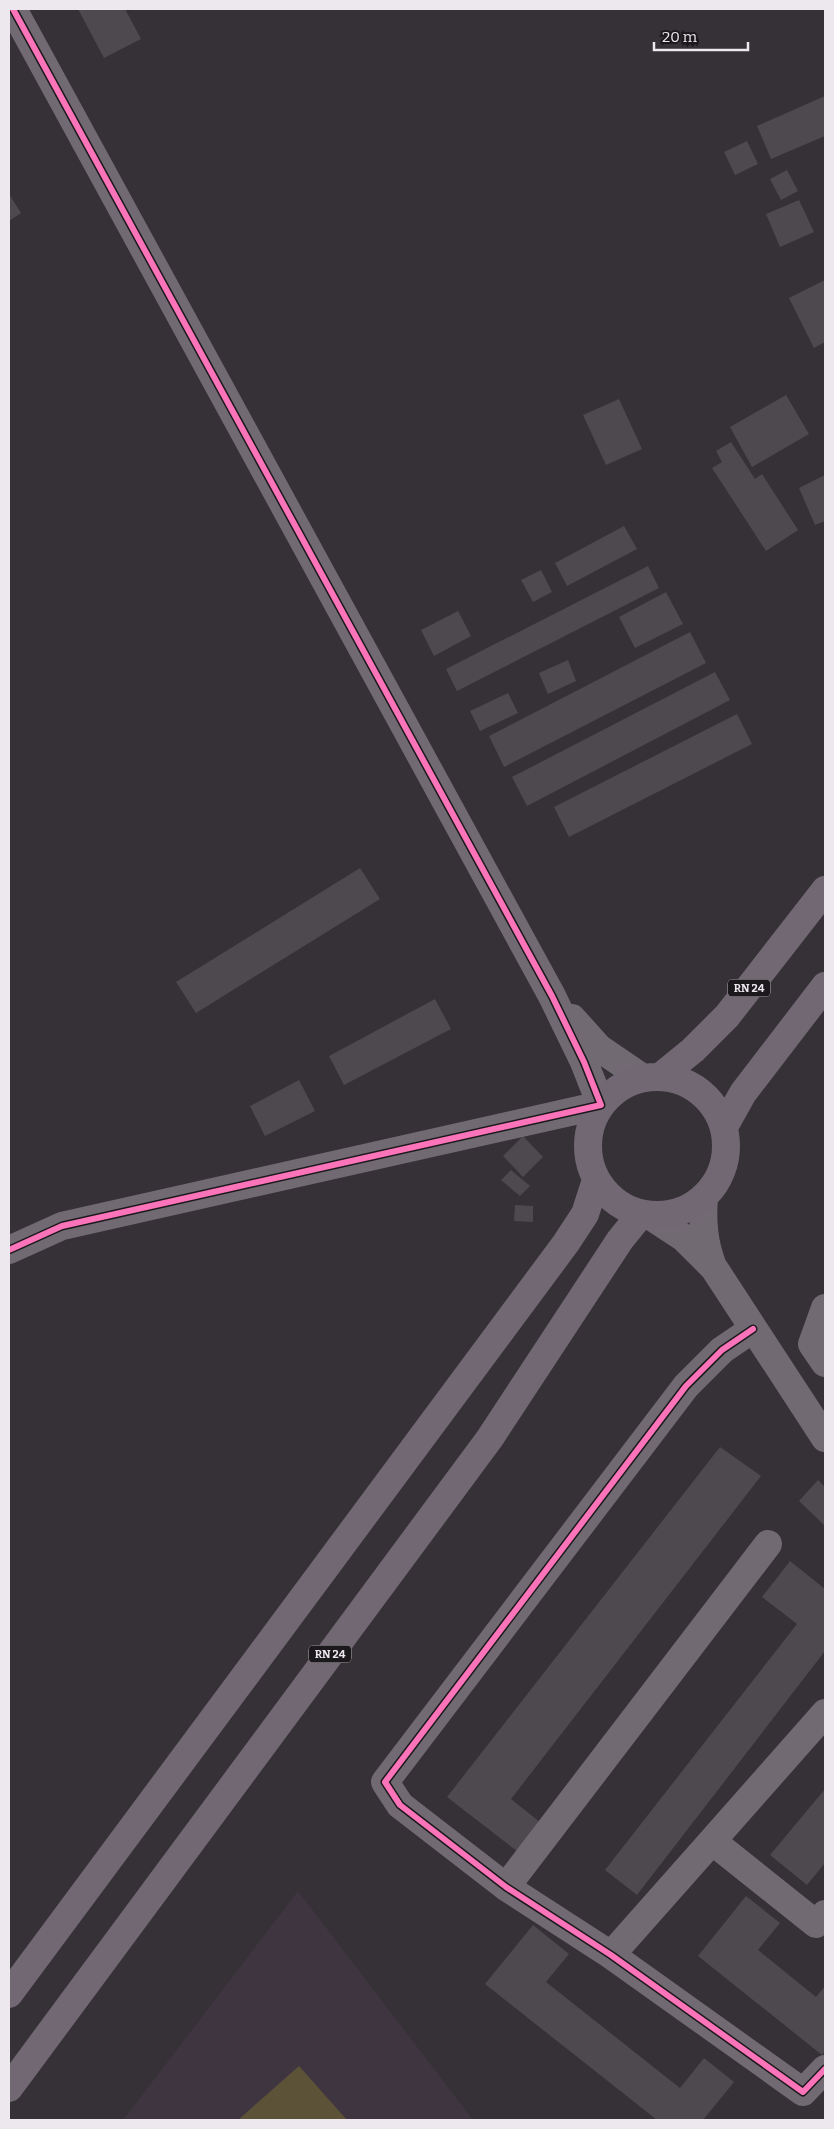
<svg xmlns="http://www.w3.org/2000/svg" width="834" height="2129" font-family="Bitter,serif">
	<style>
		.built { fill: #3f3541 }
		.green { fill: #5c5237 }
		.building { fill: #4d494e }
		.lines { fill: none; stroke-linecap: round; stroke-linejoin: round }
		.minor { stroke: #716a73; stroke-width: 28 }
		.tertiary { stroke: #716a73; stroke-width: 28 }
		.trunk { stroke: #726874; stroke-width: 28 }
		.cycleway-casing { stroke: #1c191c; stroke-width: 9 }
		.cycleway { stroke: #fb73b8; stroke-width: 6 }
		.labels { text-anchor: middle; stroke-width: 4; stroke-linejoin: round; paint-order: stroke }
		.shield { fill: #1c191c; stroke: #aeaaaf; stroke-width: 1 }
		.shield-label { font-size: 11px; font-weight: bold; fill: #ede8ee }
	</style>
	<rect width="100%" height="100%" fill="#353136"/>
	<path class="built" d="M 298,1891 L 473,2120 L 123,2120 Z"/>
	<path class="green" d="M 299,2066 L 347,2120 L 238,2120 Z"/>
	<path class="building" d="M 78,9 L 125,9 L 141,39 L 104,58 Z
		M 825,96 L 825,136 L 771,159 L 757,126 Z
		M 747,141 L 758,164 L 735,175 L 724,152 Z
		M 787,170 L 798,191 L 781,200 L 770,179 Z
		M 9,194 L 21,213 L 9,221 Z
		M 799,200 L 814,232 L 780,247 L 766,214 Z
		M 825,280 L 825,342 L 814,348 L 789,298 Z
		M 786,395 L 809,434 L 752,467 L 730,427 Z
		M 619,399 L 642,449 L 606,465 L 583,415 Z
		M 731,442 L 755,479 L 762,474 L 798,530 L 766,551 L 712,468 L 722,462 L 716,451 Z
		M 825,475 L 825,521 L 815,525 L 799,488 Z
		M 624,526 L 637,549 L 567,586 L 555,563 Z
		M 648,566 L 659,588 L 457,691 L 446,669 Z
		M 541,570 L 552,592 L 533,602 L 521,580 Z
		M 666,592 L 683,624 L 635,648 L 619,617 Z
		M 458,611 L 471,636 L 434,656 L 421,630 Z
		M 690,632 L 706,663 L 504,767 L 489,736 Z
		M 568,660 L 576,681 L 548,694 L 539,673 Z
		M 715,672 L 730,700 L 527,806 L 512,777 Z
		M 508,693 L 518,713 L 480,731 L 470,711 Z
		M 737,714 L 752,744 L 569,837 L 554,807 Z
		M 360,868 L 380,899 L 196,1013 L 176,982 Z
		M 435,999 L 451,1029 L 344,1085 L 329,1056 Z
		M 299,1080 L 315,1111 L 265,1136 L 250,1106 Z
		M 523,1136 L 543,1157 L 523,1177 L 503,1156 Z
		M 511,1170 L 530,1186 L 520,1196 L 501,1180 Z
		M 515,1205 L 533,1206 L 533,1222 L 514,1221 Z
		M 720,1447 L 761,1476 L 511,1799 L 541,1823 L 518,1852 L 447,1797 Z
		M 818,1480 L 825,1487 L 824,1525 L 799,1501 Z
		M 790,1561 L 825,1589 L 825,1651 L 637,1895 L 605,1870 L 797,1624 L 762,1597 Z
		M 825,1789 L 825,1863 L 807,1885 L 770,1855 Z
		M 746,1896 L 780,1923 L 758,1950 L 816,1997 L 825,1986 L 825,2051 L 822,2055 L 698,1956 Z
		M 533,1925 L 569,1954 L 546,1982 L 680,2088 L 704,2058 L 734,2082 L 703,2120 L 657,2120 L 485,1984 Z"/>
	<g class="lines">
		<path class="minor" d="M 572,1018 L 599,1048 L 643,1078
			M 9,1250 L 62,1226 L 601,1105 L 584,1062 L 552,996 L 13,9
			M 825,1308 L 812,1344 L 825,1363
			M 753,1329 L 722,1350 L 686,1386 L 385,1782 L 400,1805 L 506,1887 L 611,1955 L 803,2092 L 825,2069
			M 712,1841 L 825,1713
			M 506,1887 L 768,1544
			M 611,1955 L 712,1841 L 816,1924 L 825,1914"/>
		<path class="tertiary" d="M 704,1197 C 702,1223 704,1243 713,1267
			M 649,1215 L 684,1238 L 714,1268 L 825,1438"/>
		<path class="trunk" d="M 661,1076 L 693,1050 L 727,1016 L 825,890
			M588 1146a69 69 0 1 1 138 0a69 69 0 1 1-138 0Z
			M 724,1127 L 743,1093 L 825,986
			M 9,1994 L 566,1243 L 585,1214 L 596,1180
			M 9,2088 L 490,1438 L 620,1240 L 641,1214"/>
		<defs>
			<path id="cycleway" d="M 9,1250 L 62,1226 L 601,1105 L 584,1062 L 552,996 L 13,9
				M 753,1329 L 722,1350 L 686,1386 L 385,1782 L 400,1805 L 506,1887 L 611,1955 L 803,2092 L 825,2069"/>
		</defs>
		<use href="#cycleway" class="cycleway-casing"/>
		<use href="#cycleway" class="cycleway"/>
	</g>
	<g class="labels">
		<g class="shield">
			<rect x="728" y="979.5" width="42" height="17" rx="4"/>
			<rect x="309" y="1645.5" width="42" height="17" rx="4"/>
		</g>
		<g class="shield-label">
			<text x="749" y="992">RN 24</text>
			<text x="330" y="1658">RN 24</text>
		</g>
	</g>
	<rect width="834" height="2129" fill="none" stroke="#ede8ee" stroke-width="20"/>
	<path d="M654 42v8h94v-8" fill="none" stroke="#ede8ee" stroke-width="2.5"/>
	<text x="662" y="42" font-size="15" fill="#ede8ee" stroke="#1c191c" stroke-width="4" paint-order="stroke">20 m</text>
</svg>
